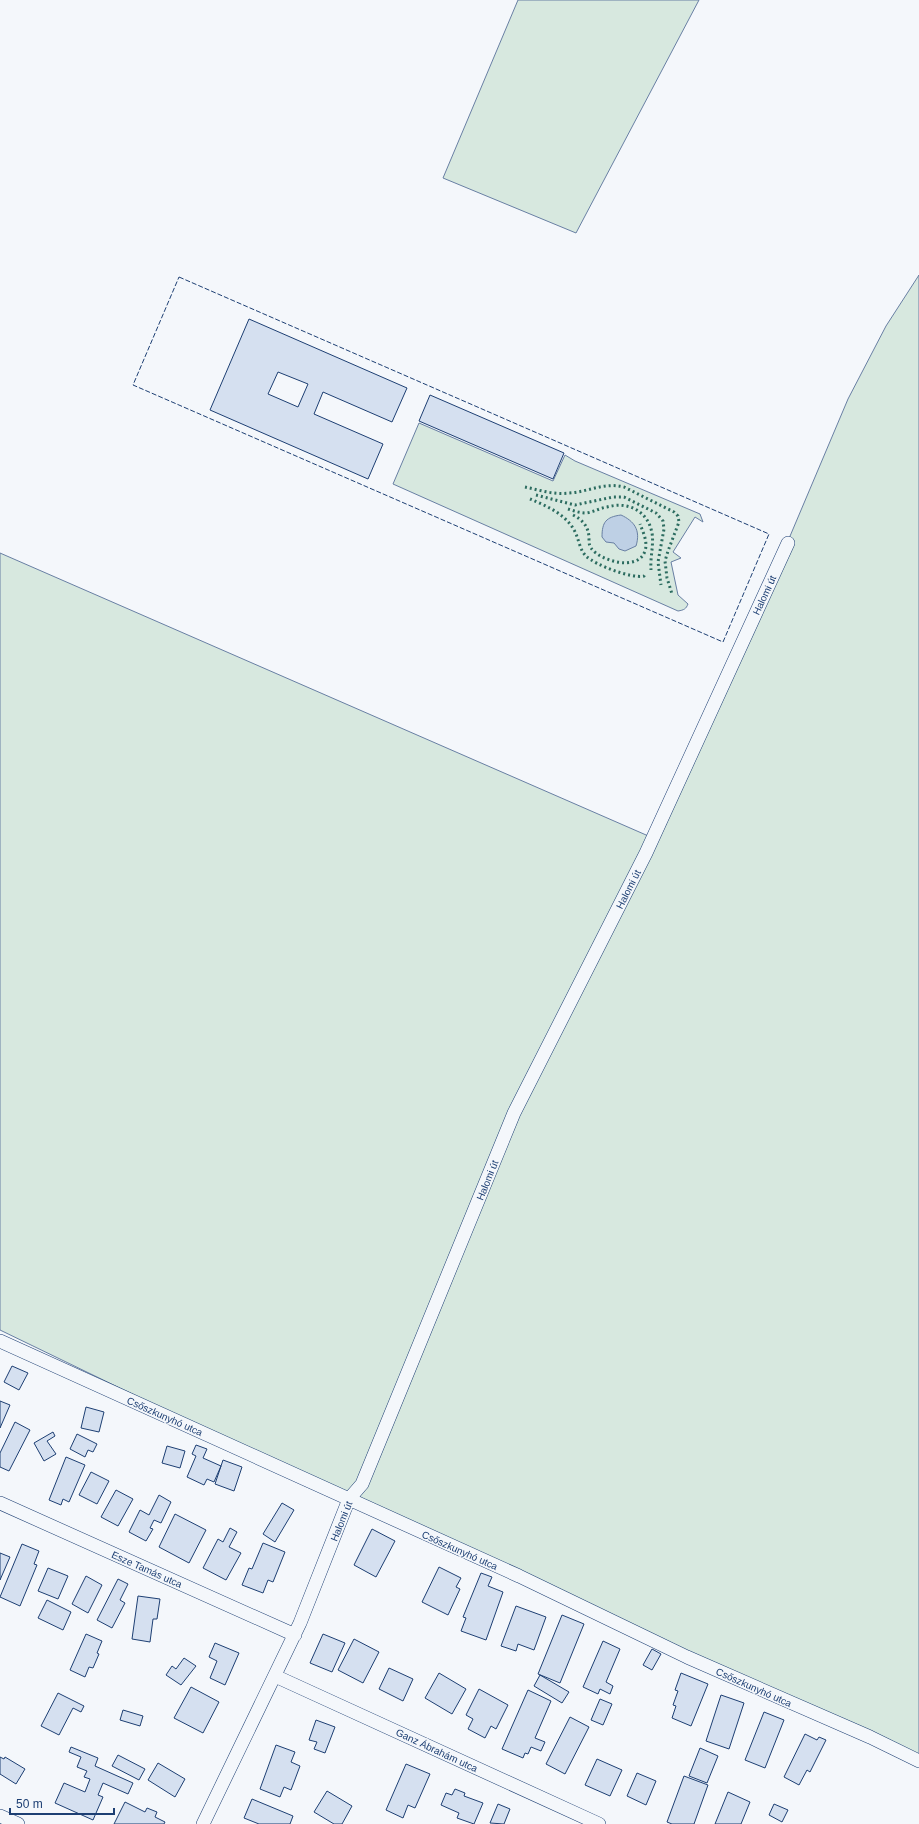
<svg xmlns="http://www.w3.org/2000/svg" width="919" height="1824" font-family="Helvetica,sans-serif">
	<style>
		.green { fill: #d7e8df; stroke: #687fa3 }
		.water { fill: #bed0e5; stroke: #687fa3 }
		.building { fill: #d5e0f0; stroke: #1d3f73; fill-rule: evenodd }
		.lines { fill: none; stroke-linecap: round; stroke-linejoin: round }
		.minor-casing { stroke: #1d3f73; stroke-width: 14 }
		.minor { stroke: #f4f7fb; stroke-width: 13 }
		.hedge { stroke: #2c6c60; stroke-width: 3; stroke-dasharray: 2 3; stroke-linecap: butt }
		.fence { stroke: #1d3f73; stroke-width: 1; stroke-dasharray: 5 2; stroke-linecap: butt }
		.labels { text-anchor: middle; stroke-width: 3; stroke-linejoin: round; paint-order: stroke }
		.street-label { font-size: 10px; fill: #1d3f73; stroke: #f4f7fb }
	</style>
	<rect width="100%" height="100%" fill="#f4f7fb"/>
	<path class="green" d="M 518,0 L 699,0 L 576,233 L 443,178 Z
		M 919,275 L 919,1761 L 349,1499 L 0,1330 L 0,553 L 653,838 L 785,548 L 848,399 L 886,326 Z
		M 419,423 L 553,481 L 565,455 L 575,461 L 700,514 L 703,522 L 695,517 L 673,552 L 681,558 L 671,562 L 678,595 L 688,604 C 686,609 684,610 678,611 L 393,484 Z"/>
	<path class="water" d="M 621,515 C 634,521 641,530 636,546 L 625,551 L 619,549 L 614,543 L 606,542 L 602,537 C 602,522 606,517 621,515 Z"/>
	<path class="building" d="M 249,319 L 407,388 L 392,422 L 323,392 L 314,414 L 383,444 L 368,479 L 210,410 ZM 278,372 L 308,384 L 298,407 L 268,394 Z
		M 430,395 L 564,453 L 553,479 L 419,421 Z
		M 12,1366 L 28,1373 L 19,1390 L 4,1382 Z
		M 0,1401 L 10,1405 L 0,1428 Z
		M 86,1407 L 104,1412 L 99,1432 L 81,1428 Z
		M 15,1422 L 30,1430 L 9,1471 L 0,1467 L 0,1453 Z
		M 53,1432 L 55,1436 L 47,1441 L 56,1454 L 44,1461 L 34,1443 Z
		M 77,1434 L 97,1444 L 93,1452 L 88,1450 L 85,1457 L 70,1449 Z
		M 196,1445 L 207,1449 L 203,1458 L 221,1466 L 214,1482 L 207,1479 L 204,1485 L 187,1477 L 196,1456 L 192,1454 Z
		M 167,1446 L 185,1451 L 180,1468 L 162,1463 Z
		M 66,1457 L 85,1465 L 69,1502 L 63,1499 L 61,1505 L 49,1500 Z
		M 223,1460 L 242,1467 L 234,1491 L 215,1484 Z
		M 91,1472 L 109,1481 L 97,1504 L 79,1495 Z
		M 116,1490 L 133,1499 L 118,1526 L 101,1517 Z
		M 159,1495 L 171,1502 L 161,1523 L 154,1520 L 150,1528 L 153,1529 L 146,1541 L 129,1532 L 140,1510 L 149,1515 Z
		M 282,1503 L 294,1510 L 275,1542 L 263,1534 Z
		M 175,1514 L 206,1530 L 189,1563 L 159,1547 Z
		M 230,1528 L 237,1532 L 229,1547 L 241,1553 L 226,1580 L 203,1568 L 218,1539 L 223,1542 Z
		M 372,1529 L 395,1541 L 376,1577 L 354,1565 Z
		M 263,1543 L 285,1552 L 273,1582 L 268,1580 L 263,1593 L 242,1585 L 249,1568 L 252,1569 Z
		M 22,1544 L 39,1551 L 34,1564 L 37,1565 L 20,1606 L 0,1597 Z
		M 0,1553 L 10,1557 L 0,1580 Z
		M 439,1567 L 461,1578 L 456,1587 L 460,1589 L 448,1615 L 422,1602 Z
		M 48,1568 L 68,1576 L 58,1599 L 38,1591 Z
		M 481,1573 L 492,1577 L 488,1586 L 503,1592 L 486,1640 L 461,1631 L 466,1618 L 463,1617 Z
		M 86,1576 L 102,1585 L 88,1613 L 72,1604 Z
		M 118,1579 L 128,1584 L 120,1600 L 125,1603 L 112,1628 L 97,1620 Z
		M 138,1596 L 160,1599 L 157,1619 L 153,1619 L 150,1642 L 132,1639 Z
		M 47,1600 L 71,1612 L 63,1630 L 38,1618 Z
		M 516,1606 L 546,1617 L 534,1650 L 518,1644 L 516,1651 L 501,1646 Z
		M 562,1615 L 584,1624 L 560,1683 L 538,1674 Z
		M 86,1634 L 102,1641 L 97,1653 L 99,1654 L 93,1668 L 89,1667 L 85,1677 L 70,1670 Z
		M 323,1634 L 345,1643 L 332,1672 L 310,1663 Z
		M 354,1639 L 379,1652 L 363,1683 L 338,1670 Z
		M 603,1641 L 620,1649 L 606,1682 L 613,1686 L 610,1694 L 600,1689 L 598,1694 L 583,1687 Z
		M 215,1643 L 239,1653 L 225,1685 L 210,1678 L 217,1661 L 209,1657 Z
		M 652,1649 L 661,1654 L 652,1670 L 643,1665 Z
		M 184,1658 L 196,1666 L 181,1685 L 166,1675 L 172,1666 L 176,1669 Z
		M 389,1668 L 413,1679 L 403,1701 L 379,1689 Z
		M 439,1673 L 466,1689 L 452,1714 L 425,1698 Z
		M 681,1673 L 708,1684 L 691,1726 L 672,1718 L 676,1706 L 673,1705 L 678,1691 L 675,1690 Z
		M 540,1675 L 569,1692 L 562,1703 L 534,1686 Z
		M 191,1687 L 219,1702 L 203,1733 L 174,1718 Z
		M 479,1689 L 508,1705 L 496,1729 L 491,1726 L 485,1738 L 468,1729 L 473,1719 L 466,1715 Z
		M 528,1690 L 551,1701 L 535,1738 L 545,1742 L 541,1751 L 531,1747 L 528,1754 L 525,1753 L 523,1758 L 502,1749 Z
		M 58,1693 L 84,1706 L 81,1712 L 73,1708 L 59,1735 L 41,1726 Z
		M 721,1695 L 744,1703 L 729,1749 L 706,1741 Z
		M 600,1699 L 612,1704 L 603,1725 L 591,1720 Z
		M 123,1710 L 143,1716 L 140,1726 L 120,1720 Z
		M 764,1712 L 784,1720 L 765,1768 L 745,1760 Z
		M 570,1717 L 589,1727 L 565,1774 L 546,1764 Z
		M 316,1720 L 335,1727 L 325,1753 L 314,1749 L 317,1742 L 309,1740 Z
		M 805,1734 L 817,1740 L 819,1737 L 826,1740 L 810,1772 L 807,1770 L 799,1785 L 784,1777 Z
		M 276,1745 L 295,1752 L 291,1762 L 300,1766 L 291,1790 L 284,1787 L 280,1797 L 260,1789 Z
		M 71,1747 L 98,1758 L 95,1766 L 133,1783 L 128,1794 L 103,1783 L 98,1795 L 103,1797 L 93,1820 L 55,1803 L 64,1783 L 85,1792 L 90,1779 L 84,1777 L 87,1771 L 77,1767 L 81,1757 L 69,1752 Z
		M 700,1748 L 718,1756 L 707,1783 L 689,1776 Z
		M 118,1755 L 145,1769 L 139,1780 L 112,1766 Z
		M 0,1757 L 4,1759 L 5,1757 L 25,1769 L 16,1784 L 0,1774 Z
		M 597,1759 L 622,1770 L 610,1796 L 585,1785 Z
		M 158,1763 L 185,1779 L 175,1797 L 148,1780 Z
		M 406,1764 L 430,1774 L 415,1808 L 408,1805 L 403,1818 L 386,1810 Z
		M 637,1773 L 656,1781 L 646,1805 L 627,1796 Z
		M 684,1776 L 708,1785 L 694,1824 L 672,1824 L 667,1822 Z
		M 455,1789 L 465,1793 L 464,1796 L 483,1803 L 474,1824 L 457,1818 L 459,1813 L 441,1805 L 446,1793 L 452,1795 Z
		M 327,1791 L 352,1806 L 342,1824 L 334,1824 L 314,1812 Z
		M 728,1792 L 750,1802 L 741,1824 L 715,1824 Z
		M 252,1799 L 293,1816 L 290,1824 L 259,1824 L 244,1818 Z
		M 125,1802 L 145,1812 L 147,1808 L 157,1812 L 155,1817 L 165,1822 L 164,1824 L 114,1824 Z
		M 498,1804 L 510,1809 L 504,1824 L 490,1823 Z
		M 774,1804 L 788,1810 L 782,1822 L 769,1815 Z"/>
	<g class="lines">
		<defs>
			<path id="minor" d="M 0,1341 L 519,1576 L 687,1657 L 870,1737 L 919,1761
				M 0,1503 L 295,1635
				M 275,1676 L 599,1824
				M 0,1816 L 18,1824
				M 203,1824 L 300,1623 L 349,1499 L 362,1484 L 514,1113 L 646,853 L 788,543"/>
		</defs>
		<use href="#minor" class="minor-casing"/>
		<use href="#minor" class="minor"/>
		<path class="hedge" d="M 525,487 C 539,490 554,495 569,493 C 588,492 604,482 624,487 L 674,512 L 678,516 L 679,522 L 668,551 L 665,561 L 667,578 L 672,594
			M 536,495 L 575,505 L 613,497 L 624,497 L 656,513 L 663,521 L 664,529 L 658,562 L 661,585
			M 530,499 C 547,506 568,515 576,534 C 579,541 580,550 586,556 C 595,565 632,579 644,576 L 645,574
			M 568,509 C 574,511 580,513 586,513 C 594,512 600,508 607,507 C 628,501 648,511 652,533 C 654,545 650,557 651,570
			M 573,515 C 583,520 589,527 589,539 C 589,542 589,545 591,548 C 600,561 638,572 645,551 C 648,542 643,532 640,524"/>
		<path class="fence" d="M 179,277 L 769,534 L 723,642 L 133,385 Z"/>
	</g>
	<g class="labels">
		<g class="street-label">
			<text transform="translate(764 595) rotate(-65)" y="4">Halomi út</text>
			<text transform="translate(628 889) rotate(-63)" y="4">Halomi út</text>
			<text transform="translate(487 1180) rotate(-68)" y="4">Halomi út</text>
			<text transform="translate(165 1416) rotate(24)" y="4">Csőszkunyhó utca</text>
			<text transform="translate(341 1521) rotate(-68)" y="4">Halomi út</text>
			<text transform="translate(460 1550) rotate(24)" y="4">Csőszkunyhó utca</text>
			<text transform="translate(147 1569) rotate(24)" y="4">Esze Tamás utca</text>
			<text transform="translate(754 1687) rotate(24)" y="4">Csőszkunyhó utca</text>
			<text transform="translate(437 1750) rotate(25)" y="4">Ganz Ábrahám utca</text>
		</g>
	</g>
	<path d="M10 1808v6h104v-6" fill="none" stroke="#1d3f73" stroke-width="2"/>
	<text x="16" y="1808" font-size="12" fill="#1d3f73" stroke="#f4f7fb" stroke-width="3" paint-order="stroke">50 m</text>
</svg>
